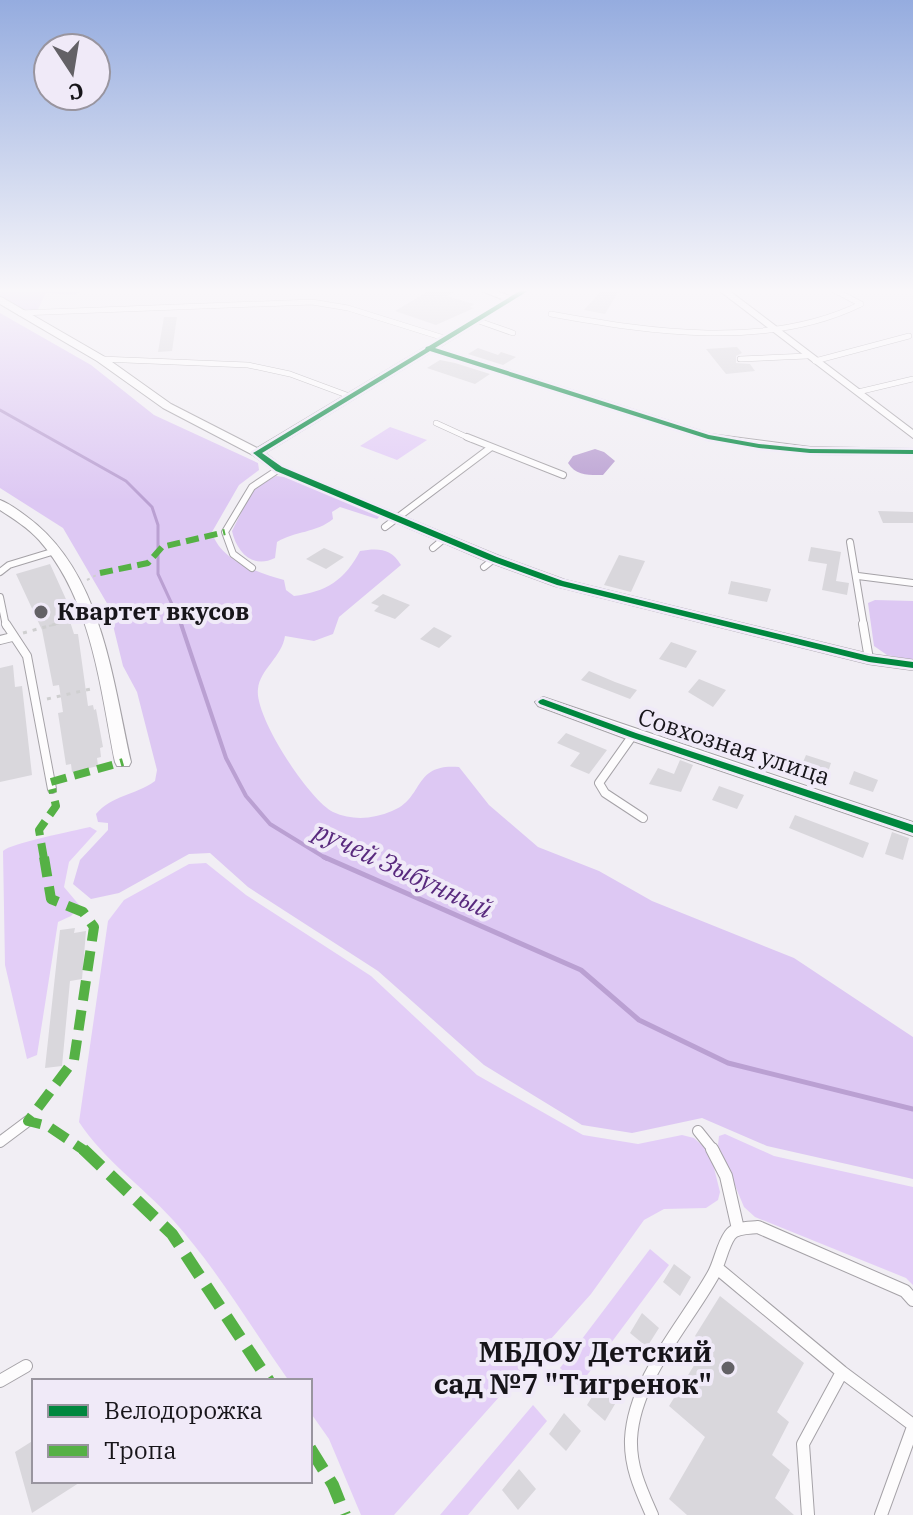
<svg xmlns="http://www.w3.org/2000/svg" width="913" height="1515" font-family="'IBM Plex Serif',serif">
	<style>
		.green { fill: #e3cef7 }
		.forest { fill: #ddc8f3 }
		.water { fill: #baa0d2 }
		.lines { fill: none; stroke-linecap: round; stroke-linejoin: round }
		.stream-far2 { stroke: #baa0d2; stroke-width: 3 }
		.stream-far1 { stroke: #baa0d2; stroke-width: 4 }
		.stream { stroke: #baa0d2; stroke-width: 5 }
		.building { fill: #d9d7dc }
		.service-far4-casing { stroke: #a5a2a7; stroke-width: 6 }
		.service-far3-casing { stroke: #a5a2a7; stroke-width: 8 }
		.service-far2-casing { stroke: #a5a2a7; stroke-width: 10 }
		.service-far1-casing { stroke: #a5a2a7; stroke-width: 12 }
		.service-casing { stroke: #a5a2a7; stroke-width: 14 }
		.minor-casing { stroke: #a5a2a7; stroke-width: 2 }
		.path-far1 { stroke: #cfcfd0; stroke-width: 2; stroke-dasharray: 3 4; stroke-linecap: butt }
		.path { stroke: #cfcfd0; stroke-width: 3; stroke-dasharray: 4 6; stroke-linecap: butt }
		.service-far4 { stroke: #fdfcfd; stroke-width: 5 }
		.service-far3 { stroke: #fdfcfd; stroke-width: 6 }
		.service-far2 { stroke: #fdfcfd; stroke-width: 8 }
		.service-far1 { stroke: #fdfcfd; stroke-width: 10 }
		.service { stroke: #fdfcfd; stroke-width: 12 }
		.minor { fill: #fdfcfd; fill-rule: evenodd }
		.quiet-far3 { stroke: #55b145; stroke-width: 6; stroke-dasharray: 13 6; stroke-linecap: butt }
		.quiet-far2 { stroke: #55b145; stroke-width: 8; stroke-dasharray: 16 8; stroke-linecap: butt }
		.quiet-far1 { stroke: #55b145; stroke-width: 10; stroke-dasharray: 20 10; stroke-linecap: butt }
		.quiet { stroke: #55b145; stroke-width: 12; stroke-dasharray: 25 12; stroke-linecap: butt }
		.cycleway-casing { stroke: #f0eaf8; stroke-width: 5 }
		.cycleway { fill: #00873e; fill-rule: evenodd }
		.poi-dot { fill: #636166; stroke: #f0eaf8; stroke-width: 3 }
		.labels { text-anchor: middle; stroke-width: 8; stroke-linejoin: round; paint-order: stroke }
		.poi-label { font-size: 24px; font-weight: bold; fill: #17151a; stroke: #f0eaf8; text-anchor: start }
		.street-label { font-size: 24px; fill: #17151a; stroke: #f0eaf8 }
		.water-label { font-size: 26px; font-style: italic; fill: #592a7e; stroke: #f0eaf8 }
		.near-poi-label { font-size: 28px; font-weight: bold; fill: #17151a; stroke: #f0eaf8; text-anchor: end }
	</style>
	<rect width="100%" height="100%" fill="#f1eef4"/>
	<path class="green" d="M 390,427 L 427,440 L 397,460 L 360,446 Z
		M 90,827 L 97,831 L 69,862 L 64,887 L 80,906 L 71,916 L 58,922 L 37,1055 L 27,1059 L 5,965 L 3,851 C 11,843 74,831 90,827 Z
		M 206,863 L 246,895 L 371,976 L 477,1075 L 583,1135 L 638,1144 L 682,1135 L 694,1138 L 705,1148 L 713,1164 L 720,1192 L 718,1200 L 706,1208 L 664,1209 L 644,1220 L 591,1294 L 394,1515 L 361,1515 L 329,1439 L 310,1412 L 310,1381 L 289,1381 C 251,1327 217,1269 173,1220 C 142,1186 104,1160 79,1122 L 108,921 L 124,900 L 189,864 Z
		M 725,1134 L 774,1156 L 913,1187 L 913,1285 L 906,1278 L 755,1217 L 744,1207 L 718,1145 L 719,1136 Z
		M 650,1249 L 669,1265 L 579,1386 L 560,1368 Z
		M 533,1405 L 547,1421 L 468,1515 L 440,1515 Z"/>
	<path class="forest" d="M 0,289 L 88,289 L 73,295 L 46,293 L 37,311 L 23,312 L 0,298 Z
		M 0,313 L 91,365 L 154,415 L 258,463 L 259,470 L 239,485 L 212,532 C 220,561 259,573 284,580 L 286,590 L 294,596 C 326,592 345,580 360,551 C 378,548 391,548 401,565 L 339,617 L 333,634 L 314,641 L 285,636 C 282,657 260,669 258,689 C 254,716 309,800 333,812 C 353,821 373,819 392,811 C 425,798 412,763 459,767 L 489,805 L 538,847 L 599,871 L 652,901 L 794,958 L 913,1037 L 913,1179 L 767,1146 L 702,1118 L 632,1133 L 582,1125 L 484,1065 L 378,971 L 248,887 L 210,853 L 189,854 L 119,893 L 91,899 L 73,884 L 80,860 L 108,830 L 108,823 L 98,822 L 96,814 C 112,795 134,796 155,781 L 157,770 L 137,692 L 123,666 L 108,605 L 63,528 L 0,488 Z
		M 276,476 L 285,477 L 380,516 L 377,519 L 340,507 L 332,512 L 333,519 C 316,533 295,531 277,542 L 275,558 C 253,569 237,553 232,531 L 253,489 Z
		M 875,600 L 913,601 L 913,660 L 887,655 L 874,646 L 868,603 Z"/>
	<path class="water" d="M 595,449 L 604,452 L 615,461 L 603,475 C 589,475 576,476 568,463 L 573,456 Z"/>
	<g class="lines">
		<path class="stream-far2" d="M 0,410 L 126,481 L 152,507 L 158,525 L 158,574 L 182,626"/>
		<path class="stream-far1" d="M 181,624 L 226,758 L 246,796 L 270,824 L 327,859"/>
		<path class="stream" d="M 324,857 L 581,970 L 639,1020 L 728,1063 L 913,1109"/>
	</g>
	<path class="building" d="M 432,289 L 458,289 L 447,296 L 474,304 L 470,307 L 474,308 L 436,325 L 395,311 Z
		M 603,289 L 620,289 L 605,314 L 584,310 Z
		M 164,317 L 177,317 L 172,351 L 158,352 Z
		M 737,347 L 742,353 L 736,356 L 736,363 L 750,364 L 755,371 L 726,374 L 706,349 Z
		M 478,348 L 498,355 L 501,352 L 516,357 L 503,365 L 468,354 Z
		M 440,360 L 455,363 L 490,374 L 475,384 L 427,368 Z
		M 878,511 L 913,512 L 913,523 L 883,523 Z
		M 811,547 L 841,552 L 836,581 L 849,583 L 847,595 L 822,590 L 827,564 L 808,561 Z
		M 324,548 L 344,557 L 326,569 L 306,559 Z
		M 619,555 L 645,561 L 631,592 L 604,585 Z
		M 50,564 L 70,608 L 66,609 L 74,634 L 78,634 L 88,706 L 93,705 L 94,710 L 96,709 L 103,747 L 100,748 L 101,757 L 97,758 L 98,766 L 72,772 L 71,764 L 66,765 L 58,713 L 63,712 L 59,685 L 53,686 L 42,630 L 16,574 Z
		M 731,581 L 771,589 L 767,602 L 728,594 Z
		M 383,594 L 410,605 L 395,619 L 374,611 L 379,606 L 371,603 Z
		M 434,627 L 452,636 L 439,648 L 420,639 Z
		M 671,642 L 697,651 L 686,668 L 659,659 Z
		M 13,665 L 15,687 L 22,686 L 32,775 L 0,782 L 0,668 Z
		M 589,671 L 615,682 L 637,690 L 630,699 L 581,680 Z
		M 699,679 L 726,690 L 713,707 L 688,692 Z
		M 566,733 L 607,750 L 589,774 L 570,766 L 580,753 L 557,743 Z
		M 806,755 L 831,763 L 827,775 L 801,767 Z
		M 680,760 L 693,765 L 681,792 L 649,784 L 658,768 L 674,774 Z
		M 854,771 L 878,780 L 873,792 L 849,784 Z
		M 719,786 L 744,795 L 737,809 L 712,800 Z
		M 795,815 L 869,843 L 863,858 L 789,828 Z
		M 892,832 L 909,838 L 903,860 L 885,854 Z
		M 75,928 L 74,933 L 86,931 L 82,979 L 70,981 L 62,1066 L 45,1068 L 60,930 Z
		M 674,1264 L 691,1277 L 680,1296 L 663,1282 Z
		M 720,1296 L 804,1363 L 777,1412 L 789,1422 L 772,1455 L 790,1470 L 775,1498 L 794,1515 L 687,1515 L 669,1499 L 705,1437 L 669,1406 L 706,1346 L 695,1336 Z
		M 642,1313 L 659,1328 L 647,1347 L 630,1333 Z
		M 600,1384 L 618,1399 L 605,1421 L 587,1405 Z
		M 564,1413 L 581,1431 L 566,1451 L 549,1434 Z
		M 34,1440 L 34,1481 L 82,1481 L 32,1513 L 15,1452 Z
		M 519,1469 L 536,1489 L 518,1510 L 502,1490 Z"/>
	<g class="lines">
		<defs>
			<path id="service-far4" d="M 20,313 L 312,302 L 348,308 L 444,338
				M 551,314 C 650,332 767,350 861,304 L 834,290
				M 476,320 L 513,333
				M 101,359 L 248,365 L 290,374 L 352,397
				M 740,359 L 807,356
				M 815,361 L 909,336
				M 858,392 L 913,379
				M 436,423 L 471,439"/>
			<path id="service-far3" d="M 467,437 L 563,475
				M 385,527 L 490,448
				M 850,542 L 864,626
				M 433,548 L 445,538
				M 484,567 L 494,559
				M 252,568 L 233,554 L 225,532 L 252,487 L 279,469
				M 0,572 L 9,565 L 55,551
				M 858,576 L 913,583
				M 0,597 L 6,626"/>
			<path id="service-far2" d="M 6,624 L 27,656 L 52,789
				M 863,624 L 869,659
				M 0,640 L 12,637
				M 633,735 L 599,783 L 605,793 L 643,818"/>
			<path id="service-far1" d="M 698,1131 L 714,1151
				M 0,1142 L 28,1121"/>
			<path id="service" d="M 712,1149 L 726,1176 L 738,1229
				M 717,1268 L 842,1372 L 913,1425
				M 0,1381 L 26,1366
				M 652,1515 C 641,1490 630,1467 631,1439 C 634,1379 685,1325 713,1275 C 720,1263 722,1246 730,1235 C 735,1227 749,1228 758,1227 L 905,1291 L 913,1300
				M 808,1515 L 803,1444 L 842,1372
				M 881,1515 L 913,1427"/>
			<path id="minor" d="M 477,289 L 491,289 L 510,296 L 521,289 L 532,289 L 438,348 L 710,434 L 810,447 L 913,449 L 913,455 L 810,454 L 708,440 L 431,352 L 265,453 L 283,467 L 499,556 L 565,580 L 869,654 L 913,660 L 913,670 L 869,664 L 555,586 L 489,562 L 275,471 L 253,455 L 163,408 L 97,361 L 0,304 L 0,297 L 3,298 L 105,357 L 171,404 L 257,448 L 504,300 Z
				M 717,289 L 727,289 L 913,430 L 913,438 Z
				M 0,500 C 10,504 18,510 26,516 C 102,571 112,678 131,762 L 129,766 L 117,766 L 115,762 C 100,687 92,600 39,540 C 28,528 14,519 0,510 Z
				M 543,697 L 913,822 L 913,836 L 627,739 L 538,706 L 535,702 Z"/>
		</defs>
		<use href="#service-far4" class="service-far4-casing"/>
		<use href="#service-far3" class="service-far3-casing"/>
		<use href="#service-far2" class="service-far2-casing"/>
		<use href="#service-far1" class="service-far1-casing"/>
		<use href="#service" class="service-casing"/>
		<use href="#minor" class="minor-casing"/>
		<path class="path-far1" d="M 87,580 L 100,573
			M 49,626 L 77,618"/>
		<path class="path" d="M 23,633 L 56,624
			M 47,699 L 95,688"/>
		<use href="#service-far4" class="service-far4"/>
		<use href="#service-far3" class="service-far3"/>
		<use href="#service-far2" class="service-far2"/>
		<use href="#service-far1" class="service-far1"/>
		<use href="#service" class="service"/>
		<use href="#minor" class="minor"/>
		<path class="quiet-far3" d="M 100,573 L 148,563 L 162,547 L 225,532"/>
		<path class="quiet-far2" d="M 51,782 L 123,762
			M 44,859 L 39,830 L 56,806 L 52,789"/>
		<path class="quiet-far1" d="M 44,857 L 51,899 L 83,912 L 94,927 L 74,1060 L 28,1121 L 48,1126 L 85,1151"/>
		<path class="quiet" d="M 83,1149 L 172,1234 L 269,1381
			M 310,1448 L 333,1485 L 345,1515"/>
		<defs>
			<path id="cycleway" d="M 523,289 L 531,289 L 435,348 L 709,435 L 759,444 L 810,449 L 913,450 L 913,454 L 810,453 L 759,448 L 708,439 L 430,351 L 262,453 L 282,467 L 497,557 L 563,581 L 869,656 L 913,662 L 913,668 L 869,662 L 557,585 L 491,561 L 276,471 L 253,453 L 425,349 L 426,347 L 429,346 Z
				M 543,699 L 636,733 L 913,825 L 913,833 L 630,737 L 540,704 L 538,702 L 540,700 Z"/>
		</defs>
		<use href="#cycleway" class="cycleway-casing"/>
		<use href="#cycleway" class="cycleway"/>
	</g>
	<linearGradient id="sky" x2="0" y2="1"><stop stop-color="#95acdf"/><stop offset="0.58" stop-color="#f9f7fa"/><stop offset="1" stop-color="#f9f7fa" stop-opacity="0"/></linearGradient>
	<rect width="913" height="501" fill="url(#sky)"/>
	<g class="poi-dot">
		<circle cx="41" cy="612" r="8"/>
		<circle cx="728" cy="1368" r="8"/>
	</g>
	<g class="labels">
		<g class="poi-label">
			<text x="57" y="620">Квартет вкусов</text>
		</g>
		<g class="street-label">
			<text transform="translate(734 747) rotate(18)" y="8">Совхозная улица</text>
		</g>
		<g class="water-label">
			<text transform="translate(403 870) rotate(25)" y="9">ручей Зыбунный</text>
		</g>
		<g class="near-poi-label">
			<text x="712" y="1362">МБДОУ Детский<tspan x="712" dy="32">сад №7 "Тигренок"</tspan></text>
		</g>
	</g>
	<rect x="32" y="1379" width="280" height="104" fill="#f0eaf8" stroke="#99959f" stroke-width="2"/>
	<rect x="48" y="1405" width="40" height="12" fill="#00873e" stroke="#99959f" stroke-width="2"/>
	<text x="104" y="1419" font-size="24" fill="#17151a">Велодорожка</text>
	<rect x="48" y="1445" width="40" height="12" fill="#55b145" stroke="#99959f" stroke-width="2"/>
	<text x="104" y="1459" font-size="24" fill="#17151a">Тропа</text>
	<g transform="translate(72 72) rotate(168)"><circle r="38" fill="#f0eaf8" stroke="#99959f" stroke-width="2"/>
	<path d="M0-6L14 30L0 20L-14 30Z" fill="#636166"/>
	<text y="-12" font-size="22" font-weight="bold" text-anchor="middle" fill="#17151a">С</text>
	</g>
</svg>
